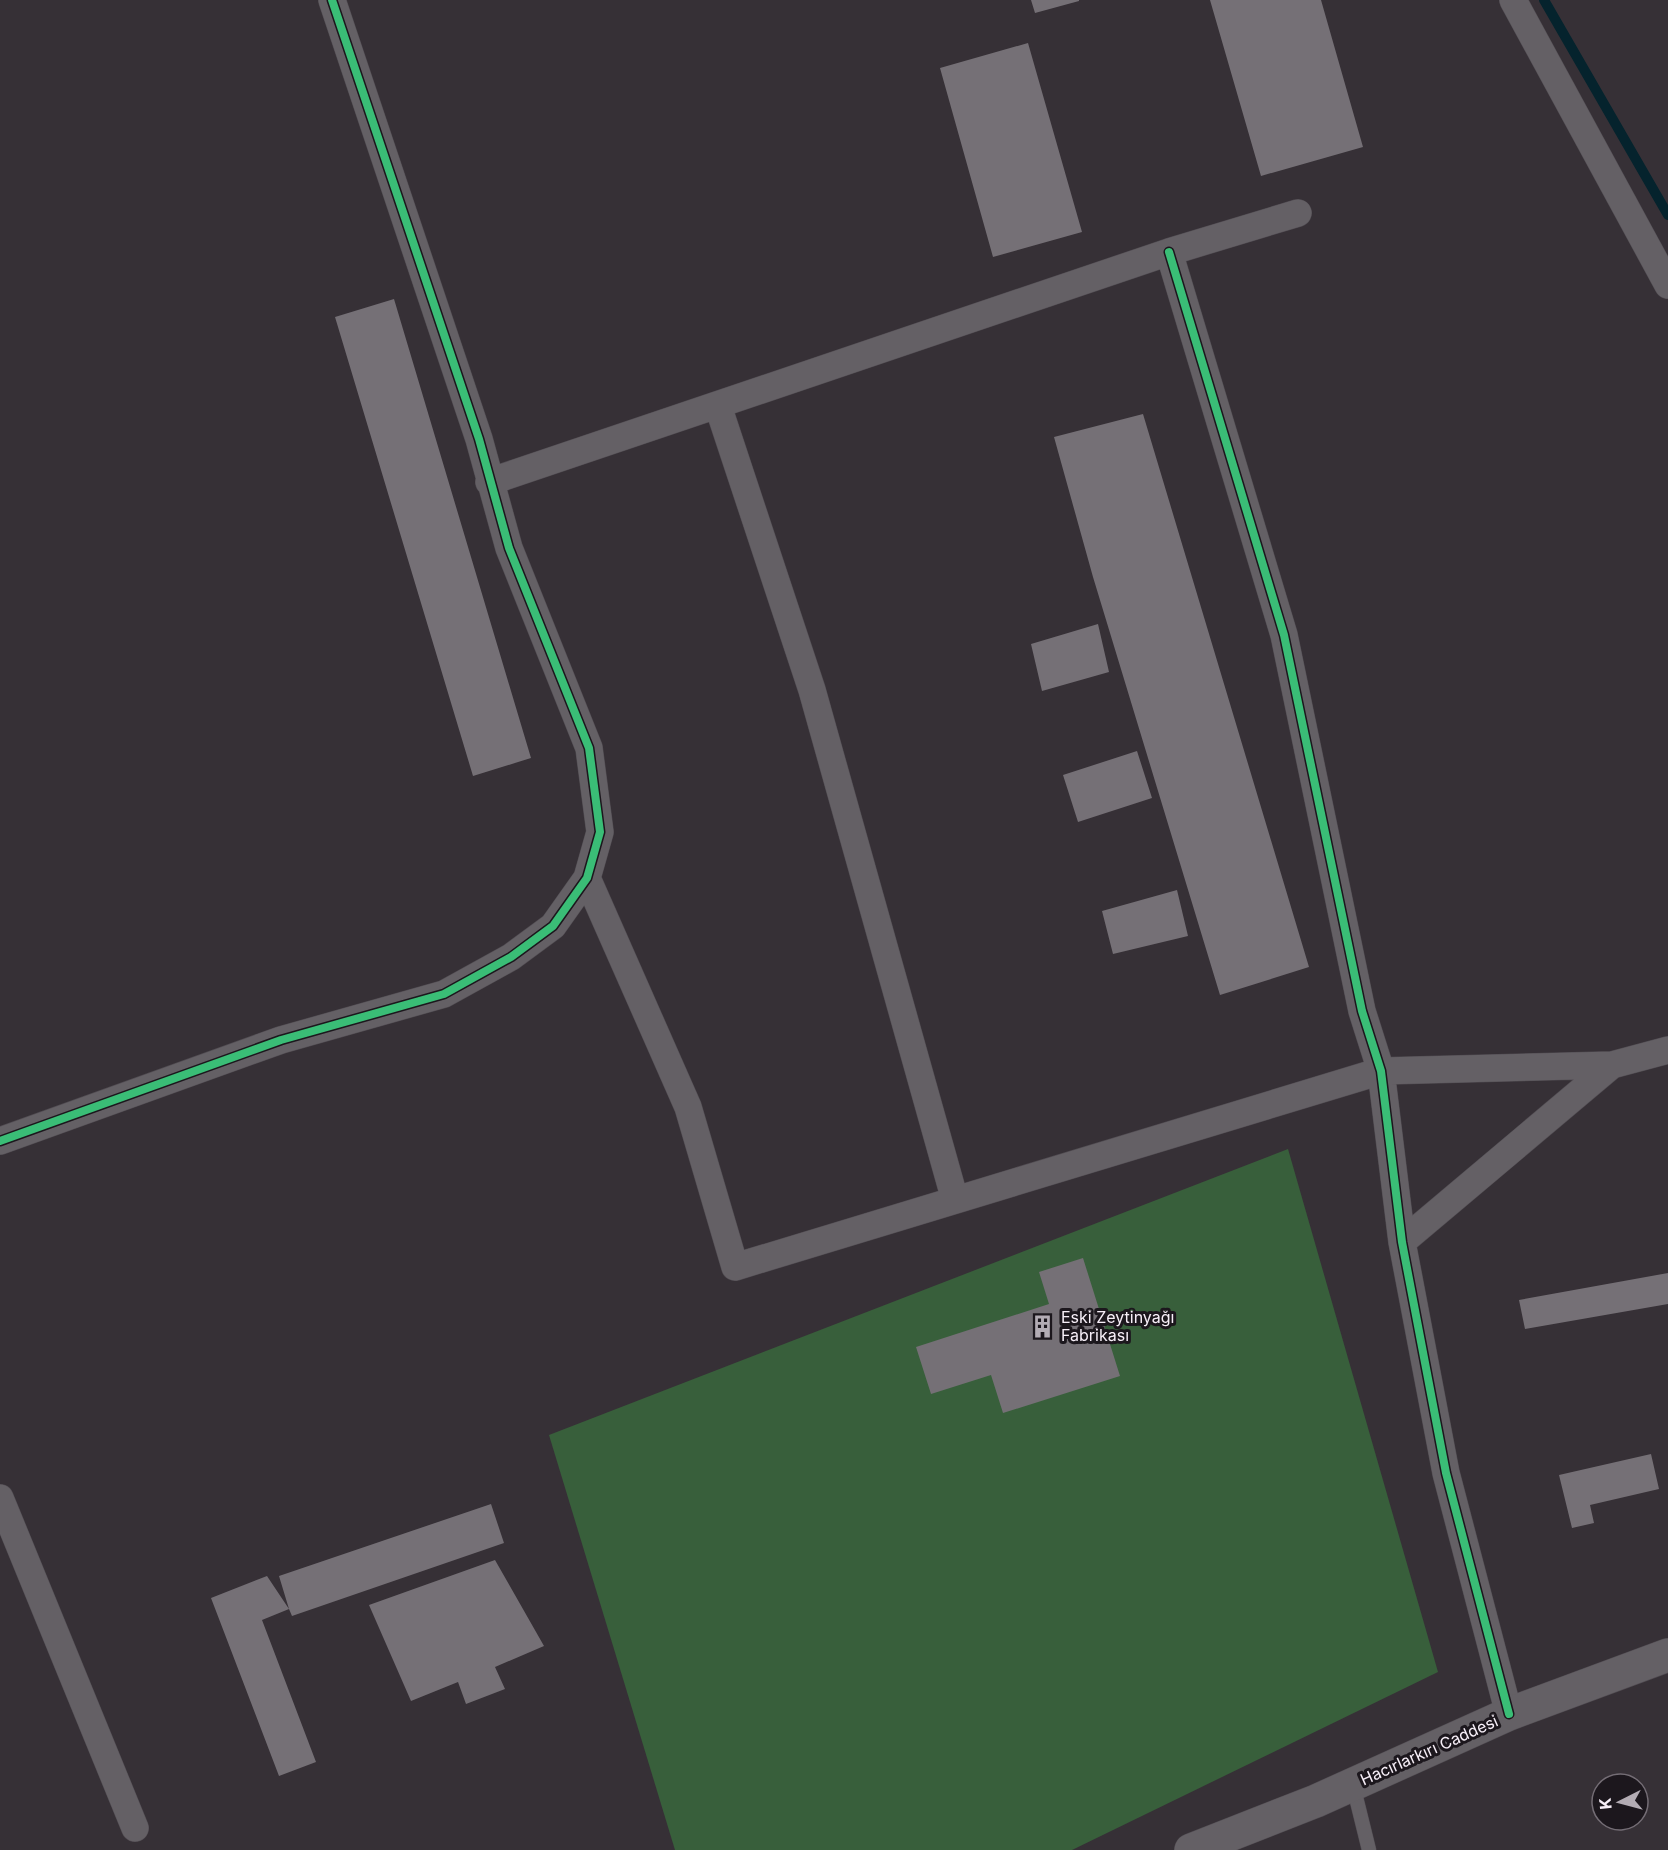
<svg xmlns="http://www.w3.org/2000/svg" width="1668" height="1850" font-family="Inter,sans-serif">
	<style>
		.green { fill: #385f3b }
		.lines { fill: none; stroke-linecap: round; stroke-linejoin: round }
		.stream { stroke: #05232d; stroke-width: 10 }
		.building { fill: #757076 }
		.lane-casing { stroke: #514c52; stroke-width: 15 }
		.street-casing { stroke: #514c52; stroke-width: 28 }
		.secondary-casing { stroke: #514c52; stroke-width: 34 }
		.lane { stroke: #646065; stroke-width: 14 }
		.street { stroke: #646065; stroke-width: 27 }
		.secondary { stroke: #646065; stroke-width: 33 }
		.cycleway-casing { stroke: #1c171d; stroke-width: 11 }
		.cycleway { stroke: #3abd76; stroke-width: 8 }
		.labels { text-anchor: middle; stroke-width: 6; stroke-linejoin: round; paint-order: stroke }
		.poi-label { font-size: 16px; fill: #f7eff8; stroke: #1c171d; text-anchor: start }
		.street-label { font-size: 16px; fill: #f7eff8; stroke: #1c171d }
	</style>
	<rect width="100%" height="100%" fill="#363036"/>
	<path class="green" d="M 1288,1149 L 1438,1672 L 1072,1850 L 675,1850 L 549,1435 Z"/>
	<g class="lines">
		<path class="stream" d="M 1544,0 L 1668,215"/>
	</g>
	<path class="building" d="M 1031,0 L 1079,0 L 1079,1 L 1035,13 Z
		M 1210,0 L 1321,0 L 1363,147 L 1261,176 Z
		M 1028,43 L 1082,232 L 993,257 L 940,68 Z
		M 394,299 L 531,758 L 473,776 L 335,317 Z
		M 1143,414 L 1309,967 L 1220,995 L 1093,577 L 1054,437 Z
		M 1098,624 L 1109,672 L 1042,691 L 1031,644 Z
		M 1137,751 L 1152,798 L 1078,822 L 1063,775 Z
		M 1177,890 L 1188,936 L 1113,954 L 1102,911 Z
		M 1083,1258 L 1120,1376 L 1003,1413 L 991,1375 L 931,1394 L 916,1347 L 1049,1304 L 1039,1272 Z
		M 1668,1273 L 1668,1304 L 1525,1329 L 1519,1300 Z
		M 1651,1454 L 1659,1489 L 1590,1505 L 1594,1523 L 1572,1528 L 1559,1475 Z
		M 491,1504 L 504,1543 L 292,1616 L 289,1609 L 262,1620 L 316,1762 L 279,1776 L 211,1598 L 267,1576 L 289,1609 L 279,1576 Z
		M 495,1560 L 544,1646 L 495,1667 L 505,1689 L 466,1704 L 458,1682 L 411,1701 L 369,1605 Z"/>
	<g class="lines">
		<defs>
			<path id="lane" d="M 1353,1785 L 1369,1850"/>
			<path id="street" d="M 1513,0 L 1668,285
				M 1169,252 L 1284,635 L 1362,1011 L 1381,1071 L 1402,1242 L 1446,1473 L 1509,1714
				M 718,406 L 812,690 L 955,1200
				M 489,482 L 1169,252 L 1298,213
				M 587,878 L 688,1107 L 735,1267 L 1381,1071 L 1612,1065 L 1668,1050
				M 0,1141 L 281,1040 L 444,994 L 511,957 L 553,926 L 587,878 L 600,832 L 589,748 L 509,548 L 479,439 L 332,0
				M 1402,1242 L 1612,1065
				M 0,1498 L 135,1828"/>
			<path id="secondary" d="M 1191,1850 L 1316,1801 L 1509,1714 L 1668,1655"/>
		</defs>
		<use href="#lane" class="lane-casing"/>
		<use href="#street" class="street-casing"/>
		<use href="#secondary" class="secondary-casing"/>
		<use href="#lane" class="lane"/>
		<use href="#street" class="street"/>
		<use href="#secondary" class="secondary"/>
		<defs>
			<path id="cycleway" d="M 1169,252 L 1284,635 L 1362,1011 L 1381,1071 L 1402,1242 L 1446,1473 L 1509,1714
				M 0,1141 L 281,1040 L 444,994 L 511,957 L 553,926 L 587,878 L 600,832 L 589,748 L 509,548 L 479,439 L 332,0"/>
		</defs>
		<use href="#cycleway" class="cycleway-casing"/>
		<use href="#cycleway" class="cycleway"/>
	</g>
	<defs>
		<symbol id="building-bare" viewBox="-9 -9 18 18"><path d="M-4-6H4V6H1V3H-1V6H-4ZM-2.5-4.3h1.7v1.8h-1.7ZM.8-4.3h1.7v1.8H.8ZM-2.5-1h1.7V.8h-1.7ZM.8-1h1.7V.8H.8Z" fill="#b3acb4" stroke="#1c171d" stroke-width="2.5" paint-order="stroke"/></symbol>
	</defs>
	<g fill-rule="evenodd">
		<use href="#building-bare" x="1026" y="1310" width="33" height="33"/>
	</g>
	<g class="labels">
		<g class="poi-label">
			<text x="1061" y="1323">Eski Zeytinyağı<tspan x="1061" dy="18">Fabrikası</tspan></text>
		</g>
		<g class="street-label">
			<text transform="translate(1429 1750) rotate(-24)" y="6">Hacırlarkırı Caddesi</text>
		</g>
	</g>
	<g transform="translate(1620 1802) rotate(264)"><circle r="28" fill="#1c171d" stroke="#746d75" stroke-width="1.5"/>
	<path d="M0-4.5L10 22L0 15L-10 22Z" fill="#b3acb4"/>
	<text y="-9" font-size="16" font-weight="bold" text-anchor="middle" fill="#f7eff8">K</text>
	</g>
</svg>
